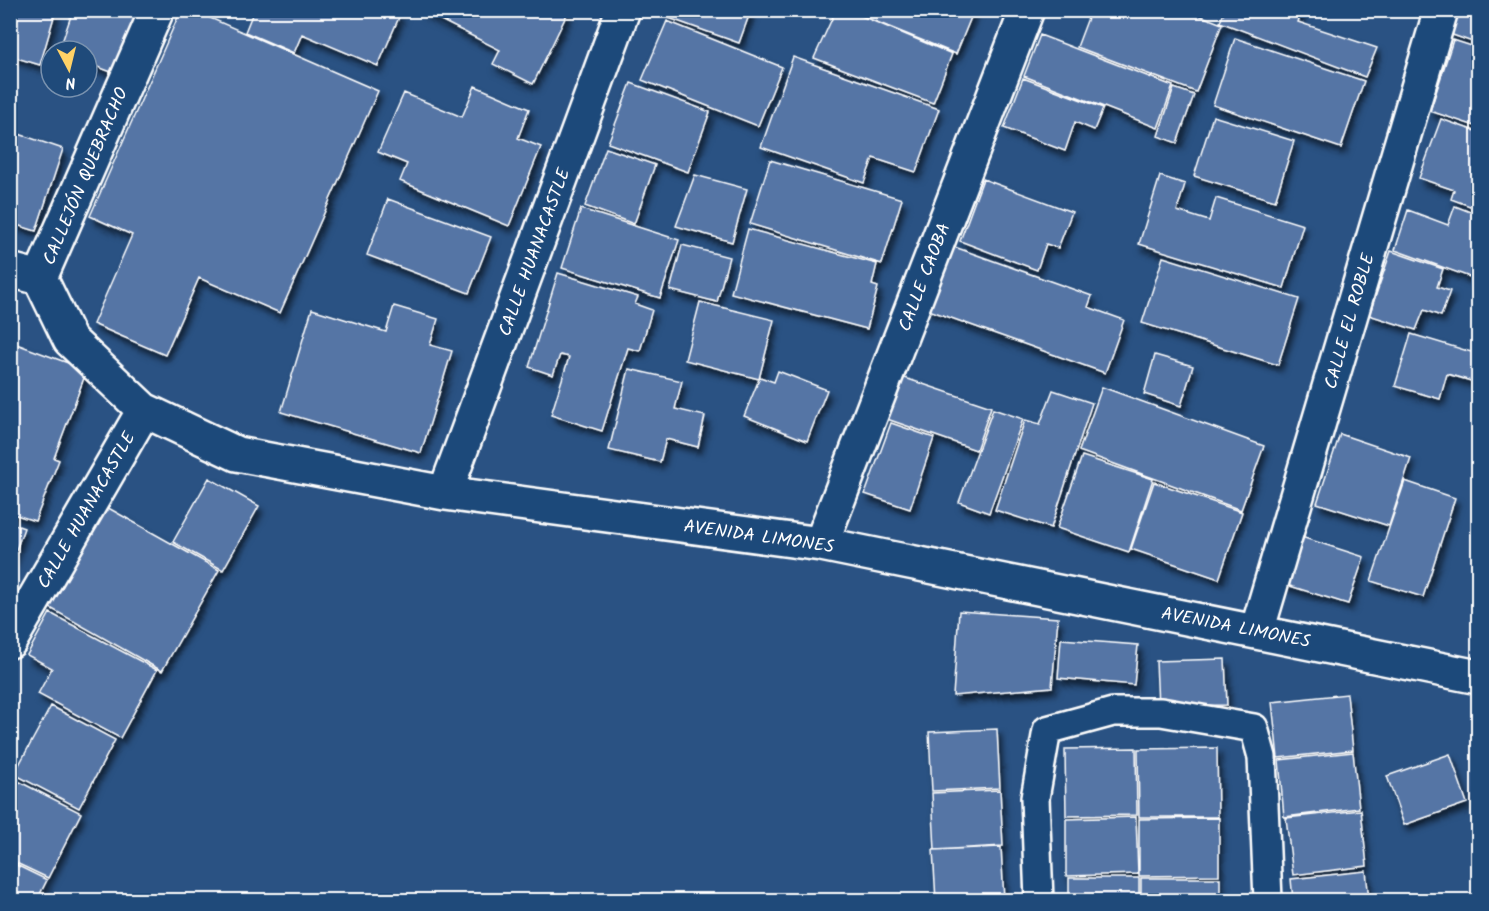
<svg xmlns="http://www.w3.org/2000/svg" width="1489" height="911" font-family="Kalam,sans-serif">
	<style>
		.building { fill: #5574a5; stroke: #fff; stroke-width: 1.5; filter: url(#shadow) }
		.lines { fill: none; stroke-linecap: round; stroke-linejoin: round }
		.lane-casing { stroke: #fff; stroke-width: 32 }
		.street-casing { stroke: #fff; stroke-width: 38 }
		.lane { stroke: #1f4a7a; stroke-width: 27 }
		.street { stroke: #1f4a7a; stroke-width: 33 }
		.labels { text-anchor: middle; stroke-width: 4.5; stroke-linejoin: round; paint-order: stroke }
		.street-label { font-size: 18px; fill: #fff; stroke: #1f4a7a }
	</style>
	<defs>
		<filter id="shadow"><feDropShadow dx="3.5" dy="6" stdDeviation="3" flood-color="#0009"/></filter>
	</defs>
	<rect width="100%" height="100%" fill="#2a5283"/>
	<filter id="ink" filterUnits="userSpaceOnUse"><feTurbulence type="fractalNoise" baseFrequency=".0167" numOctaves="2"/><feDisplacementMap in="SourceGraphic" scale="12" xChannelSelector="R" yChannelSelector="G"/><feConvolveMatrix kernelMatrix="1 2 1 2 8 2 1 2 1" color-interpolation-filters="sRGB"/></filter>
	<g filter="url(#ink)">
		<path class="building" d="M 10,10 L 56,10 L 40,65 L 10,56 Z
			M 73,10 L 146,10 L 122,76 L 87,63 L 87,51 L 59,51 Z
			M 181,10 L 192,10 L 378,91 L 280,313 L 199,278 L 165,355 L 93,324 L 132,235 L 90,216 Z
			M 254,10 L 388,10 L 400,15 L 378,66 L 302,34 L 294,53 L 245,32 Z
			M 421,10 L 569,10 L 533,84 L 493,64 L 500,50 Z
			M 669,10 L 751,10 L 739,43 L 666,17 Z
			M 836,10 L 847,10 L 952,54 L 933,103 L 814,58 Z
			M 865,10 L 974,10 L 956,54 L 862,16 Z
			M 1091,10 L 1186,10 L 1222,24 L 1196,92 L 1077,47 Z
			M 1225,10 L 1302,10 L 1298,22 L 1377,48 L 1365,77 L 1220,22 Z
			M 1455,10 L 1478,10 L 1478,44 L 1447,33 Z
			M 667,21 L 782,67 L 758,126 L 642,80 Z
			M 1040,35 L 1173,86 L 1158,128 L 1024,76 Z
			M 1235,38 L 1364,81 L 1341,148 L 1213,105 Z
			M 1453,40 L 1478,48 L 1478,127 L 1430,111 Z
			M 793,57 L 939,109 L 916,172 L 873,158 L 864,183 L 761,147 Z
			M 1023,78 L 1103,108 L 1094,130 L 1075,122 L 1065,151 L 1004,128 Z
			M 631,83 L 710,112 L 688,172 L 608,143 Z
			M 475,86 L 529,109 L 518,138 L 541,147 L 509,226 L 400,181 L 407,164 L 378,152 L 404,93 L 462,117 Z
			M 1174,88 L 1194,95 L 1177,143 L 1158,136 Z
			M 1213,116 L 1294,141 L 1275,201 L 1194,176 Z
			M 1441,119 L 1478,132 L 1478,209 L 1451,199 L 1454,190 L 1419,178 Z
			M 10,131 L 63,149 L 36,231 L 10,223 Z
			M 606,148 L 655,165 L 634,224 L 585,206 Z
			M 770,160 L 902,199 L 882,264 L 750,224 Z
			M 695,175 L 747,189 L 732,242 L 676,226 Z
			M 1160,176 L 1185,184 L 1177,211 L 1209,221 L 1216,198 L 1303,225 L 1284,288 L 1139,244 Z
			M 983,179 L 1072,212 L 1058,248 L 1046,244 L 1037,270 L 960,241 Z
			M 388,199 L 491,237 L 469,293 L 367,255 Z
			M 1455,206 L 1478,215 L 1478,280 L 1395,250 L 1408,210 L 1448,225 Z
			M 581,209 L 679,240 L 660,298 L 562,268 Z
			M 748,229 L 877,264 L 872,285 L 878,287 L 867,329 L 731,293 Z
			M 682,245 L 729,257 L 717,302 L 670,290 Z
			M 949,245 L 1092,296 L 1088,307 L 1124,320 L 1105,373 L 926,309 Z
			M 1391,251 L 1443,269 L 1437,287 L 1450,291 L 1441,316 L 1424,310 L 1416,330 L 1369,315 Z
			M 1163,257 L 1299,299 L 1278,365 L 1142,323 Z
			M 558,273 L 638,297 L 635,304 L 652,310 L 640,351 L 628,348 L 602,431 L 551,415 L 569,357 L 560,355 L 553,375 L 529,367 Z
			M 700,302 L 774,320 L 759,379 L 685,360 Z
			M 394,306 L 438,319 L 430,345 L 452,351 L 421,453 L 281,412 L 312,309 L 386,332 Z
			M 1411,334 L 1478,354 L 1478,383 L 1447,374 L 1440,399 L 1395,386 Z
			M 11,342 L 87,370 L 54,458 L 59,460 L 35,521 L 10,513 Z
			M 1155,355 L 1193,366 L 1181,406 L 1144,394 Z
			M 629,369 L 682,381 L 675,409 L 705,416 L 698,447 L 666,439 L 660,462 L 609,450 Z
			M 778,371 L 827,390 L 807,441 L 744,416 L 760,377 L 774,382 Z
			M 902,377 L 991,407 L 976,450 L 887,419 Z
			M 1102,387 L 1264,446 L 1241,510 L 1079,451 Z
			M 1053,390 L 1092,403 L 1051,528 L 995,510 L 1025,420 L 1040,424 Z
			M 993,409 L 1023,419 L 989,513 L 959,502 Z
			M 891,423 L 934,438 L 910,509 L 865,494 Z
			M 1340,434 L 1411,458 L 1389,526 L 1317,503 Z
			M 1082,456 L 1153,479 L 1129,552 L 1057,528 Z
			M 209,478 L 259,506 L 223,570 L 173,542 Z
			M 1405,481 L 1455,498 L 1423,597 L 1371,581 Z
			M 1154,482 L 1242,512 L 1219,579 L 1131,549 Z
			M 103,505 L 219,570 L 162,671 L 45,605 Z
			M 10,523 L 24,528 L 10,567 Z
			M 1292,534 L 1364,557 L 1348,604 L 1277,582 Z
			M 959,611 L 1058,618 L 1052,687 L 953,696 Z
			M 50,613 L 157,670 L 120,738 L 38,694 L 52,668 L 27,655 Z
			M 1061,639 L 1138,645 L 1134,685 L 1058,678 Z
			M 1225,659 L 1227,705 L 1158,706 L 1156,661 Z
			M 1347,694 L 1353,750 L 1278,758 L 1272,702 Z
			M 51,706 L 115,740 L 79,808 L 14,774 Z
			M 997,729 L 1000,788 L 932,791 L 929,732 Z
			M 1136,748 L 1137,815 L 1066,816 L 1065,749 Z
			M 1217,748 L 1218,817 L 1139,817 L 1138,749 Z
			M 1353,752 L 1359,808 L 1284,817 L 1279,760 Z
			M 1450,754 L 1467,803 L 1404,825 L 1387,776 Z
			M 10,777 L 81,813 L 48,878 L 10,860 Z
			M 1000,790 L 1003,846 L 935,850 L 932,793 Z
			M 1361,810 L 1367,866 L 1293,875 L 1286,818 Z
			M 1136,817 L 1138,874 L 1066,876 L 1066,819 Z
			M 1219,818 L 1219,875 L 1139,876 L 1139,819 Z
			M 1001,847 L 1004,900 L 936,900 L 933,850 Z
			M 10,862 L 47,880 L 37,900 L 10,900 Z
			M 1366,871 L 1369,900 L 1293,900 L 1291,879 Z
			M 1069,878 L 1139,878 L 1139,900 L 1069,900 Z
			M 1141,878 L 1220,878 L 1220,900 L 1141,900 Z"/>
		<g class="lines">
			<defs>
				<path id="lane" d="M 1039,900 L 1035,798 L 1047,730 L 1113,712 L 1161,712 L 1254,728 L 1262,757 L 1268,900"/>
				<path id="street" d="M 157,10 L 40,278 L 70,340 L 144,410 L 237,454 L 445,493 L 821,544 L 1478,677
					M 10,270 L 40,278
					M 445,493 L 623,10
					M 821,544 L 1027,10
					M 1257,631 L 1441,10
					M 10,641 L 144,410"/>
			</defs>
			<use href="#lane" class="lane-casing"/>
			<use href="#street" class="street-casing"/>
			<use href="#lane" class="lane"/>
			<use href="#street" class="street"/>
		</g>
	</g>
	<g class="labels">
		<g class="street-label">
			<text transform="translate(85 176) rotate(-67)" y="6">CALLEJÓN QUEBRACHO</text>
			<text transform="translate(534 252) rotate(-70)" y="6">CALLE HUANACASTLE</text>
			<text transform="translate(924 277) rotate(-69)" y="6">CALLE CAOBA</text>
			<text transform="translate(1349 321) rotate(-74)" y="6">CALLE EL ROBLE</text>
			<text transform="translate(86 510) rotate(-60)" y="6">CALLE HUANACASTLE</text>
			<text transform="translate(759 536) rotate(8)" y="6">AVENIDA LIMONES</text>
			<text transform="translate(1236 627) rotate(11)" y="6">AVENIDA LIMONES</text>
		</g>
	</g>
	<rect width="1489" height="911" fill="none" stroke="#1f4a7a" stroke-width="36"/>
	<rect x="18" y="18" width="1453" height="875" fill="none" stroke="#fff" stroke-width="2" filter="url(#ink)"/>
	<g transform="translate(69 69) rotate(173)"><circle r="28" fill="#1f4a7a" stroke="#7992af" stroke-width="1.5"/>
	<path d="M0-4.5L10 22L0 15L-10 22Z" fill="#ffd166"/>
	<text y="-9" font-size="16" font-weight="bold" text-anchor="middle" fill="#ffffff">N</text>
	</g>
</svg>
